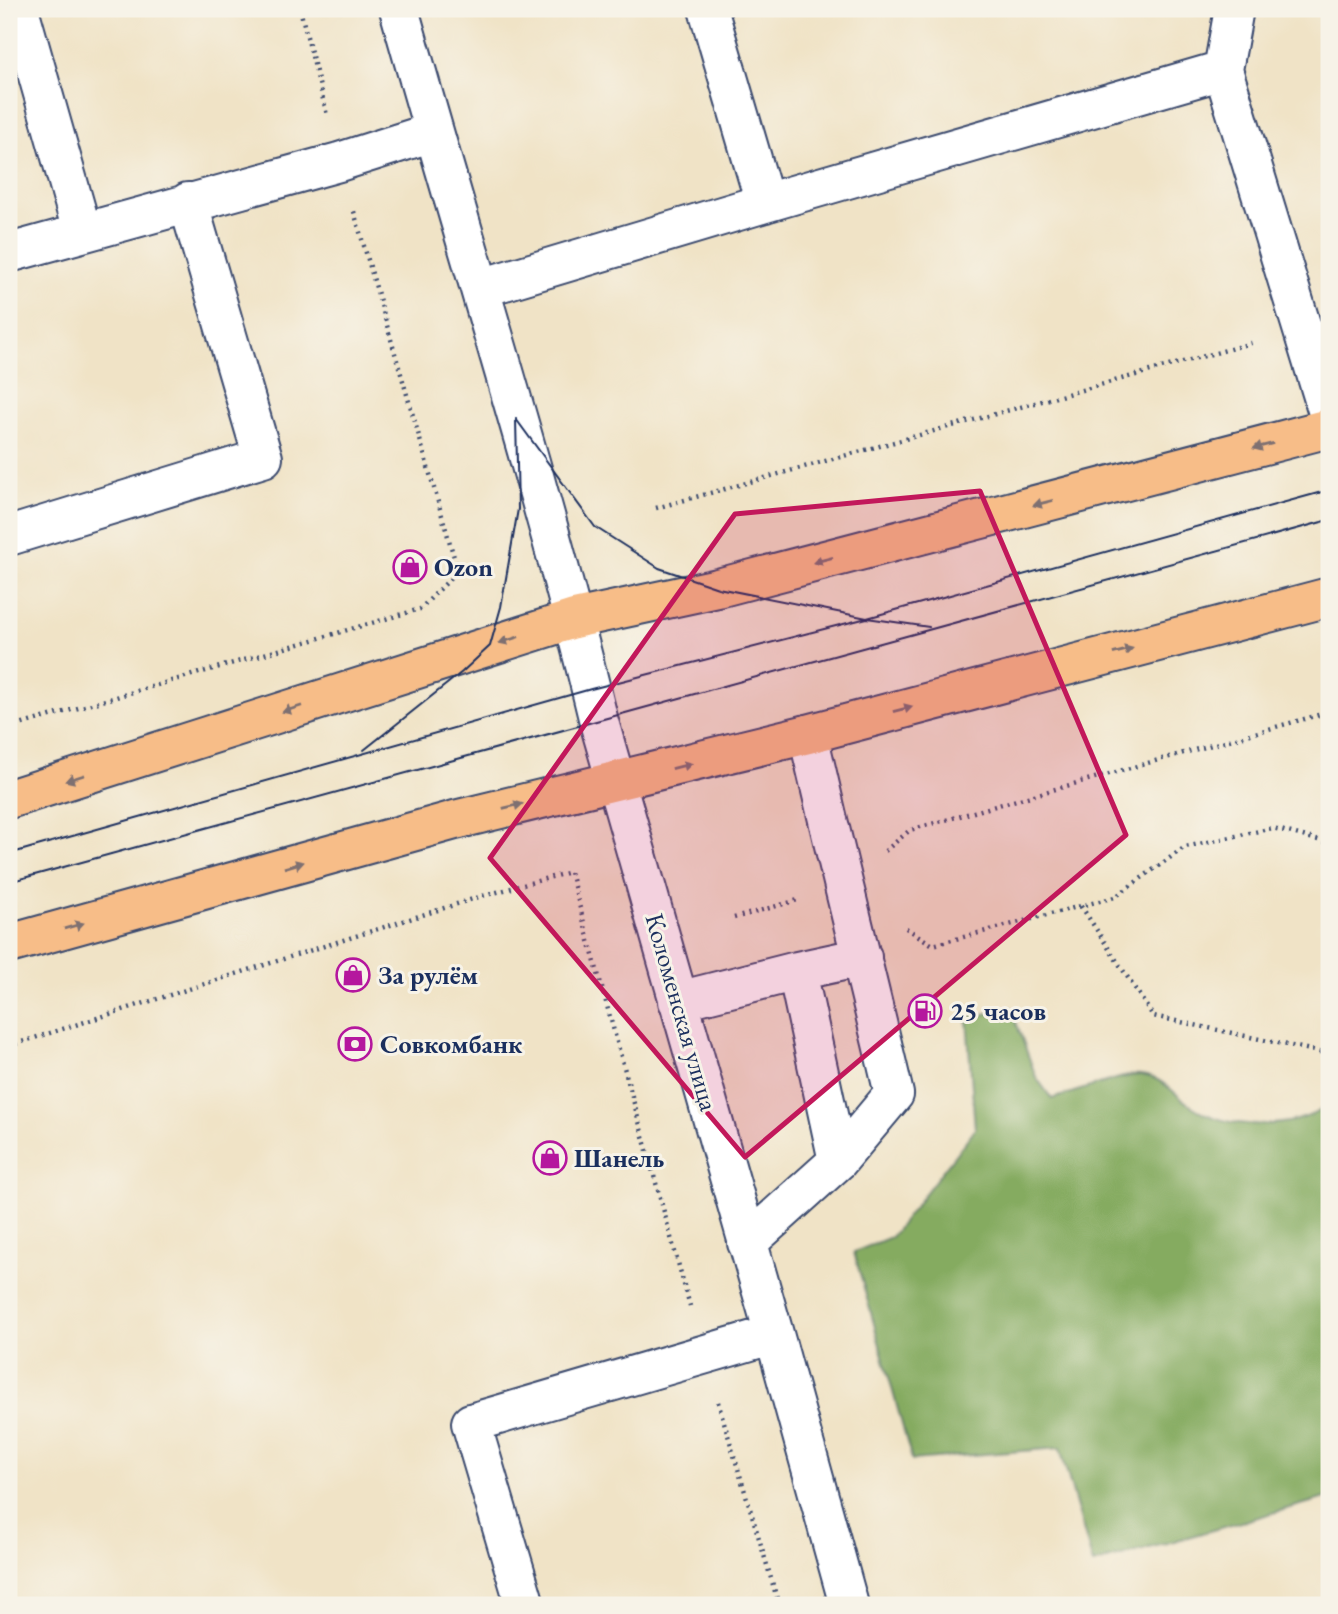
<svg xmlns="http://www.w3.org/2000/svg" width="1338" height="1614" font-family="'EB Garamond',serif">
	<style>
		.forest { fill: #85ab61; stroke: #506d60; stroke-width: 2 }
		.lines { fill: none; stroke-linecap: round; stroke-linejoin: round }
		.minor-casing { stroke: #3b4a6e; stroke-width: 42 }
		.highway-casing { stroke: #3b4a6e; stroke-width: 42 }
		.path { stroke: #3b4a6e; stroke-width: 4.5; stroke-dasharray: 2 5; stroke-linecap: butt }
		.minor { stroke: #fff; stroke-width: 38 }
		.highway { stroke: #f7bd88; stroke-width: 38 }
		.tram { stroke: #1b2f5e; stroke-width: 2 }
		.oneway { fill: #7e6f71 }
		.marked { fill: #c2185b; fill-opacity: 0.2; stroke: #c2185b; stroke-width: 5; stroke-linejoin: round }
		.labels { text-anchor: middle; stroke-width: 6; stroke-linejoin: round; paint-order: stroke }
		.poi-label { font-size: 26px; font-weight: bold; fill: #1b2f5e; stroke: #f7f3e8; text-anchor: start }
		.street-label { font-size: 26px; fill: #1b2f5e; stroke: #f7f3e8 }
	</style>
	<rect width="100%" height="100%" fill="#f7f3e8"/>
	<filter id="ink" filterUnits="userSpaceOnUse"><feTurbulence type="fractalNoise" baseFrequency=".0143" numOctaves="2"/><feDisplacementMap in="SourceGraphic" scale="14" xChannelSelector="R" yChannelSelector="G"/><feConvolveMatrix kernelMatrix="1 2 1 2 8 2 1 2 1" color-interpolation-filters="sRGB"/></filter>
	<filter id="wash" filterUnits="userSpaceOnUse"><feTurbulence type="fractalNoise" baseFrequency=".00686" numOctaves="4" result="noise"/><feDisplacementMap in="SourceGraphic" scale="28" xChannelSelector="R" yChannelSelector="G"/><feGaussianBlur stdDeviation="1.57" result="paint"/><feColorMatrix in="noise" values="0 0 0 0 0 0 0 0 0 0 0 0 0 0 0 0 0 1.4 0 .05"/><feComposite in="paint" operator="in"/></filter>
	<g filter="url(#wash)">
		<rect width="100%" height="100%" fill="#f0e3c6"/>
		<path class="forest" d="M 1011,1008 L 1036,1077 L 1052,1099 C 1070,1094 1126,1073 1141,1075 C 1165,1078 1172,1093 1190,1105 C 1228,1131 1292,1131 1329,1105 L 1329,1497 L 1093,1564 L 1060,1448 L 912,1460 L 854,1252 L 891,1237 L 975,1129 L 967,1018 Z"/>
	</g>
	<g filter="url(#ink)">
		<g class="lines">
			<defs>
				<path id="minor" d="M 19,9 L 82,231
					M 399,9 C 465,246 541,482 599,722 L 774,1334 L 849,1605
					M 708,9 L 765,203
					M 1234,9 L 1223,70 L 1329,416
					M 9,253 L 339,162 L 433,132
					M 481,288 L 765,203 L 1223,70
					M 9,536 L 263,458 L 188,202
					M 678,1001 L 797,971
					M 838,1161 L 797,971 L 862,957
					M 747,1243 L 838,1161 L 894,1094 C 866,974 835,854 808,734
					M 525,1605 L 471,1423 L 774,1334"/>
				<path id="highway" d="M 9,799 L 574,619 L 718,588 L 1329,428
					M 9,944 L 455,820 L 808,734 L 1329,597"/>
			</defs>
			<use href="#minor" class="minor-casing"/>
			<use href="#highway" class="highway-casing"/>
			<path class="path" d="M 300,9 L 327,115
				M 656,508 L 1255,342
				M 9,728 L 420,609 L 458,571 L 353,208
				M 885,851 L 910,830 L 1329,712
				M 1081,906 L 1153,1016 L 1329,1054
				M 734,918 L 798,900
				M 906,928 L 933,945 L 1115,897 L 1185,847 L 1273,828 L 1329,843
				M 9,1046 L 479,897 L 570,872 L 690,1306
				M 718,1402 L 779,1605"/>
			<use href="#minor" class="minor"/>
			<use href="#highway" class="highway"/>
			<path class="tram" d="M 516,419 L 595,527 L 659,568 L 718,588 L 867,618 L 929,627
				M 364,750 L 462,672 L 490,646 L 501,607 L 518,509 L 516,419
				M 9,854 L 591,689 L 867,618 L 1329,490
				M 9,882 L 1329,520"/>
		</g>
		<defs><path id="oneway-solid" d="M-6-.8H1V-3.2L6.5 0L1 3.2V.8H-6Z" transform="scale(1.75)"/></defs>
		<g class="oneway">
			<use href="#oneway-solid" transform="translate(1263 446) rotate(165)"/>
			<use href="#oneway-solid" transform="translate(1043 503) rotate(165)"/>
			<use href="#oneway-solid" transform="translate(823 560) rotate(165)"/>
			<use href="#oneway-solid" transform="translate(509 640) rotate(162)"/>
			<use href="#oneway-solid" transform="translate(1123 651) rotate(-15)"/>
			<use href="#oneway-solid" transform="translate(292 709) rotate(162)"/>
			<use href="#oneway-solid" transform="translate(903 709) rotate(-15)"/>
			<use href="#oneway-solid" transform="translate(682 766) rotate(-14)"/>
			<use href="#oneway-solid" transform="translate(75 778) rotate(162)"/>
			<use href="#oneway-solid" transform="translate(513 806) rotate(-13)"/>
			<use href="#oneway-solid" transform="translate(294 865) rotate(-16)"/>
			<use href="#oneway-solid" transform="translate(74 926) rotate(-16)"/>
		</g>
	</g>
	<path class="marked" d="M 980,491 L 1126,835 L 745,1157 L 490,858 L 735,514 Z"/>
	<defs>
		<symbol id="shop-ring" viewBox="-11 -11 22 22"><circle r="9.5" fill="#f7f3e8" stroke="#b5179e" stroke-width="1.5"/><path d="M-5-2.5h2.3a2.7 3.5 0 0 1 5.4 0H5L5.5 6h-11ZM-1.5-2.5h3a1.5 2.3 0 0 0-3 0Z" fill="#b5179e"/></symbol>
		<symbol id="fuel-ring" viewBox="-11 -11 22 22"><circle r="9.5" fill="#f7f3e8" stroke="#b5179e" stroke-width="1.5"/><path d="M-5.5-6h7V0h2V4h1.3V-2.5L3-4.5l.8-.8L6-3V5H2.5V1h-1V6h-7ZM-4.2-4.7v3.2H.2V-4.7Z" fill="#b5179e"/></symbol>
		<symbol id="bank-ring" viewBox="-11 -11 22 22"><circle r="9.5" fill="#f7f3e8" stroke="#b5179e" stroke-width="1.5"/><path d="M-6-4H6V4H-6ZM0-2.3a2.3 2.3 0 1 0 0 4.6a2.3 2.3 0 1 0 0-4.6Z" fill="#b5179e"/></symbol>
	</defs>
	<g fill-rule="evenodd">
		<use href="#shop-ring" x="391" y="548" width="38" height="38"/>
		<use href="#shop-ring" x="334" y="956" width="38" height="38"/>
		<use href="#fuel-ring" x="906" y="992" width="38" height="38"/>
		<use href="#bank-ring" x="336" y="1025" width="38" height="38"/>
		<use href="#shop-ring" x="531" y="1139" width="38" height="38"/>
	</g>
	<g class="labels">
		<g class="poi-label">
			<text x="434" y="576">Ozon</text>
			<text x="378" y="984">За рулём</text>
			<text x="950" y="1020">25 часов</text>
			<text x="380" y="1053">Совкомбанк</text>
			<text x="574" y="1167">Шанель</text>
		</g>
		<g class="street-label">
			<text transform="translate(682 1012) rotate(74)" y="9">Коломенская улица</text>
		</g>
	</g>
	<rect width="1338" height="1614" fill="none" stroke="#f7f3e8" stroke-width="35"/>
</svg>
